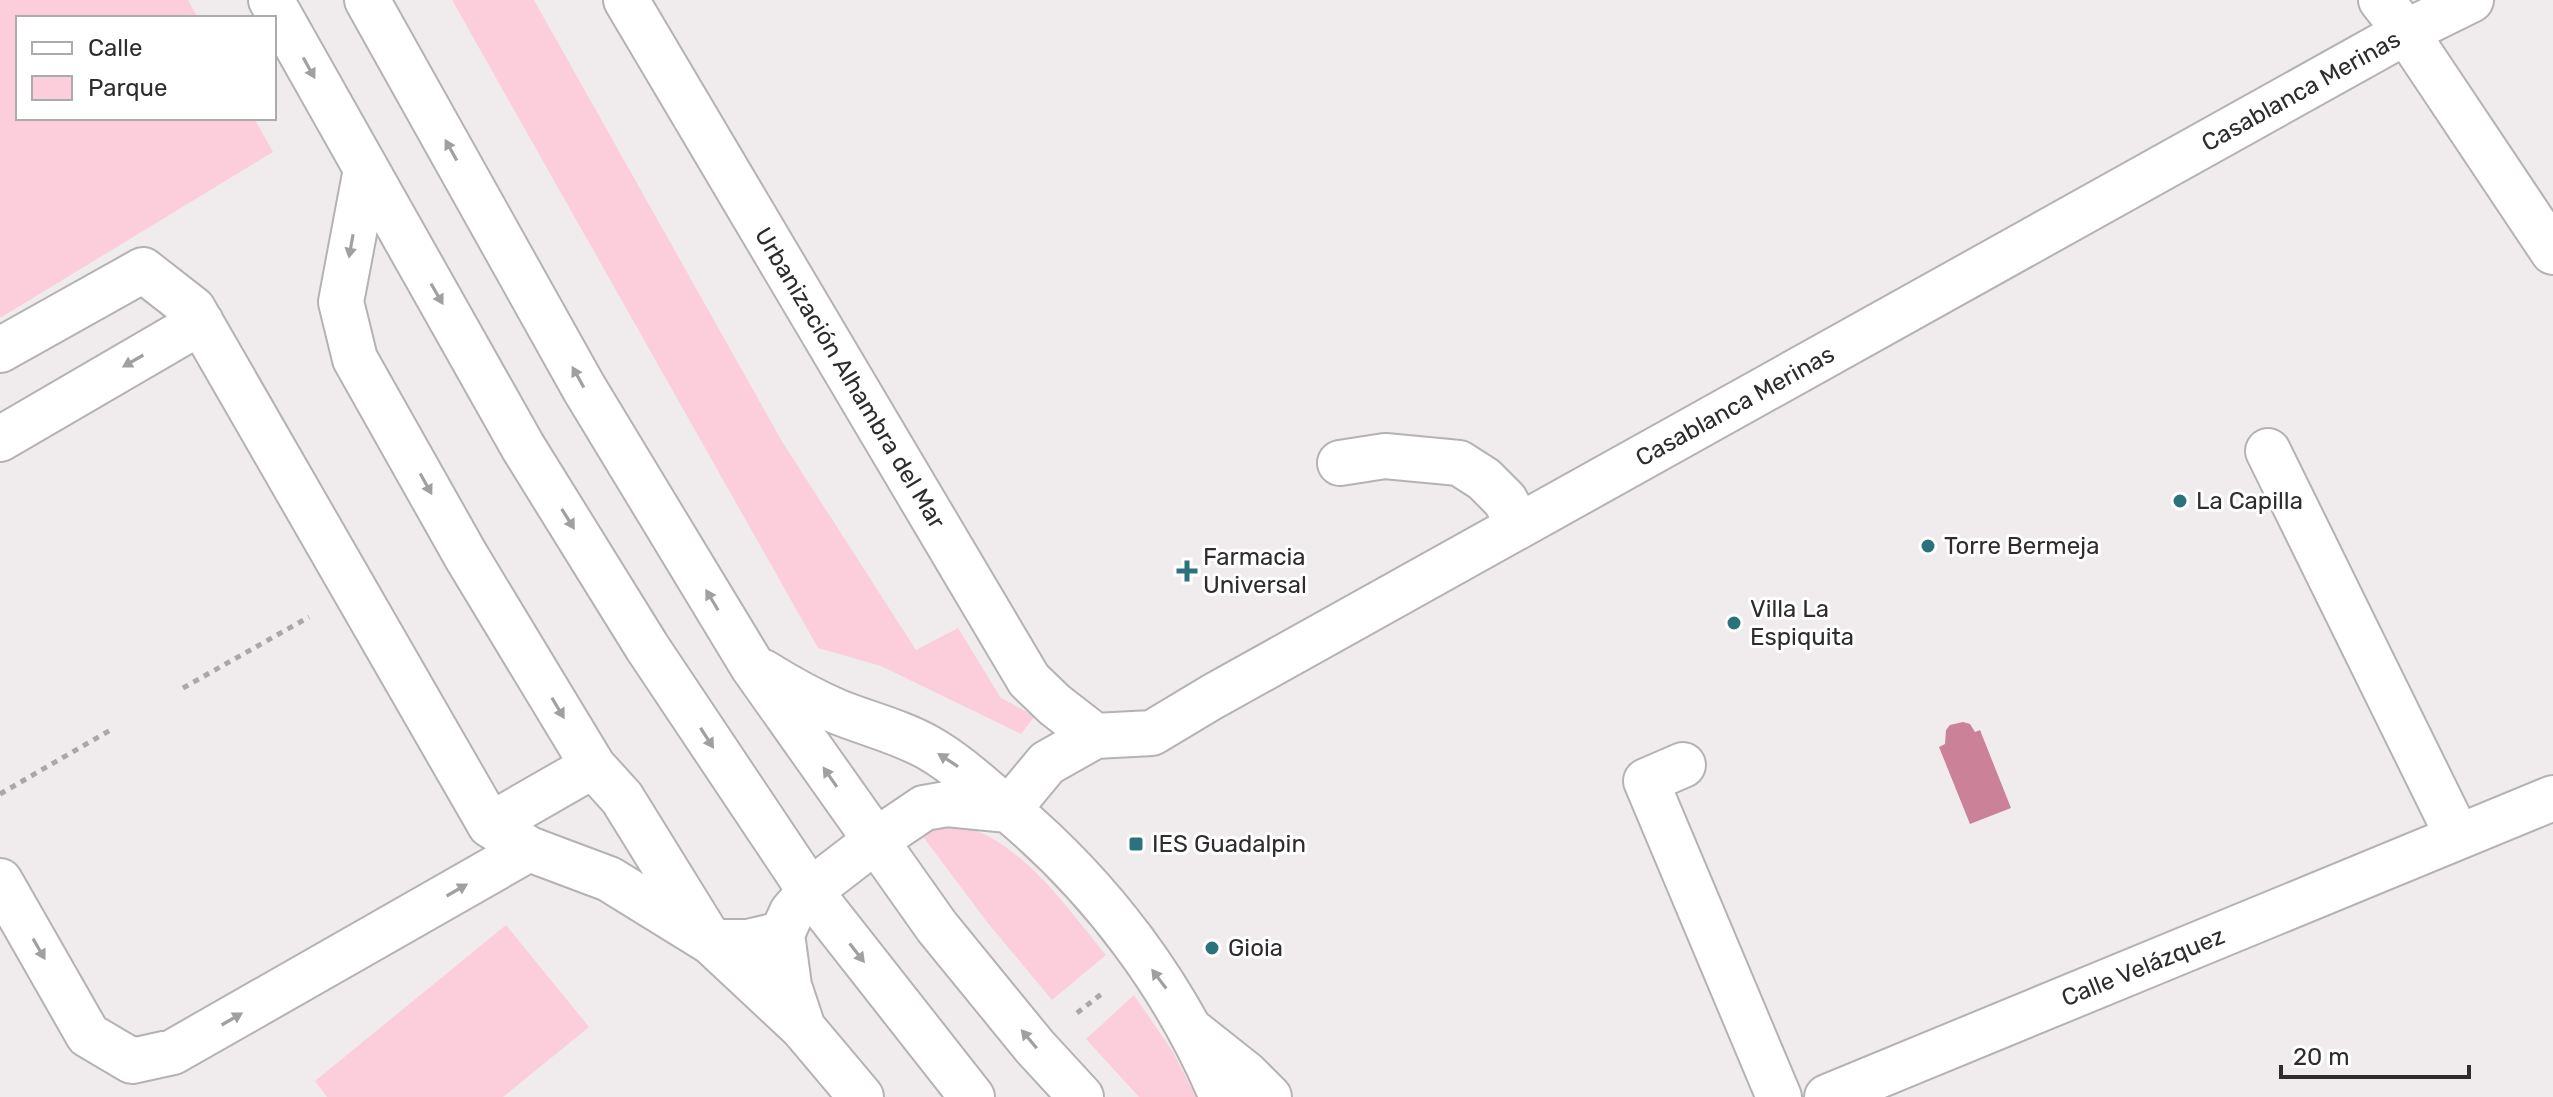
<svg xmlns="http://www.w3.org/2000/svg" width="2553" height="1097" font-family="Rubik,sans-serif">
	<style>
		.green { fill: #fccedb }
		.water { fill: #cb8299 }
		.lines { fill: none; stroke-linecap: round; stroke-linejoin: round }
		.minor-casing { stroke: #b5b2b3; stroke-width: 48 }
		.major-casing { stroke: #b5b2b3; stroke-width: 48 }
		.path { stroke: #aaa7a8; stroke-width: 5; stroke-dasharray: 6 6; stroke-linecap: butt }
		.minor { stroke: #fff; stroke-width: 44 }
		.major { stroke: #fff; stroke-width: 44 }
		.oneway { fill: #a1a0a0 }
		.poi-dot { fill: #2a737c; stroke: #fff; stroke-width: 3 }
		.labels { text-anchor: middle; stroke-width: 6; stroke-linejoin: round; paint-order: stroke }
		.street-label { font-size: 24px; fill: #2e2c2d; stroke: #fff }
		.poi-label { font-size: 24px; fill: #2e2c2d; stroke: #fff; text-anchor: start }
	</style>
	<rect width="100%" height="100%" fill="#f0eced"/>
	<path class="green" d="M 0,0 L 188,0 L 198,18 L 18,18 L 18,118 L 254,118 L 273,152 L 0,318 Z
		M 452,0 L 534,0 L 783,443 L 916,650 L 958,628 L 1001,698 L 1035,716 L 1021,734 L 881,666 L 818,648 Z
		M 950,824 C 1015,831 1067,908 1106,955 L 1052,1000 L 987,922 L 921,834 Z
		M 506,925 L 589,1027 L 503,1097 L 327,1097 L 315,1081 Z
		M 1134,995 L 1173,1052 L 1196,1097 L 1139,1097 L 1086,1039 Z"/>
	<path class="water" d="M 1963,722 L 1970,724 L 1975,732 L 1980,730 L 2011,808 L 1970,824 L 1939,747 L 1945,744 L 1946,730 L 1950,725 Z"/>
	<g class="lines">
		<defs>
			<path id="minor" d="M 626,0 L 1029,680 L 1055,705 L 1095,736
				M 2381,0 L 2406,32 L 2553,252
				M 366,169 L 341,302 L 355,359 L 466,556 L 593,766 L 622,798 L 711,942 L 803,1028
				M 0,350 L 143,270 L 193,309 L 490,825 L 529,849 L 609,879 L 711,942
				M 0,439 L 201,322
				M 2268,451 L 2458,837
				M 1340,463 L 1385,456 L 1459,463 L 1484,479 L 1505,500 L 1519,526
				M 1683,765 L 1646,781 L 1779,1097
				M 1008,810 L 1047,763 L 1095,736 L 1152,733 L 1212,697 L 2406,32 L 2471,0
				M 490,825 L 593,766
				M 0,881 L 88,1035 L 132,1061 L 173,1052 L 529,849
				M 1193,1032 L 1246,1074 L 1269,1097
				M 1827,1097 L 2553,798"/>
			<path id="major" d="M 271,0 L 523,447 L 647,647 L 810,891 L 972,1097
				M 367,0 L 584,388 L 753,667 L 937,927 L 1035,1047 L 1081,1097
				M 763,672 C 787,687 812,701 838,712 C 868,724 901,732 929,748 C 960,766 983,789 1010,811 C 1102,888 1176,987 1222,1097
				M 711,942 L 748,942 L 782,934
				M 861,1097 L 803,1028 L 789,986 L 782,934 L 792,912 L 810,891 L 875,841 L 924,808 L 947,804 L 1008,810"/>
		</defs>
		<use href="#minor" class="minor-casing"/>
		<use href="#major" class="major-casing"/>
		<path class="path" d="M 183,688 L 309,617
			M 0,794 L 114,728
			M 1077,1013 L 1104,992"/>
		<use href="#minor" class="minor"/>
		<use href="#major" class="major"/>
	</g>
	<defs><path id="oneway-solid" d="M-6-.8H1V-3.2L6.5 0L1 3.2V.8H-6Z" transform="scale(2)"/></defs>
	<g class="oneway">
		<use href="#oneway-solid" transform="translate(309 68) rotate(61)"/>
		<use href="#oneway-solid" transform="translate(451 150) rotate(-119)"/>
		<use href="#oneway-solid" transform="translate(351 246) rotate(100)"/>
		<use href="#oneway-solid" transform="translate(437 294) rotate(60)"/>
		<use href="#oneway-solid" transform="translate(133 361) rotate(150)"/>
		<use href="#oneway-solid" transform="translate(578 377) rotate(-119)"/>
		<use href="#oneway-solid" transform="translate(426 484) rotate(61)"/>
		<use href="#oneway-solid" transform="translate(568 519) rotate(58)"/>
		<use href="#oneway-solid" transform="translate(712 600) rotate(-121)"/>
		<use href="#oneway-solid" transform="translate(558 708) rotate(59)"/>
		<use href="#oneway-solid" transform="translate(707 738) rotate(57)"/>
		<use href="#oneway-solid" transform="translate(948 760) rotate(-147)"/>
		<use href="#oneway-solid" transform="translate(830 777) rotate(-125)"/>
		<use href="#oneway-solid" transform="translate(457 890) rotate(-30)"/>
		<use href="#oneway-solid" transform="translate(39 949) rotate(60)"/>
		<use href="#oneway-solid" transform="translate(857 953) rotate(52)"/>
		<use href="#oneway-solid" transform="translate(1159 979) rotate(-127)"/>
		<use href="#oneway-solid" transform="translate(232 1019) rotate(-30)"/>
		<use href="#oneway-solid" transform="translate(1029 1039) rotate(-130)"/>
	</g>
	<g class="poi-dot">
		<circle cx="2180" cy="501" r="8"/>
		<circle cx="1928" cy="546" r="8"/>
		<path d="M1183 559h8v8h8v8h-8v8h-8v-8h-8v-8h8z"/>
		<circle cx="1734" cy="623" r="8"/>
		<rect x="1128" y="836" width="16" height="16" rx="4"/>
		<circle cx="1212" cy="948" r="8"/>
	</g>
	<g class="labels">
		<g class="street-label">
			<text transform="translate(2301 91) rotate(-29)" y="8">Casablanca Merinas</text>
			<text transform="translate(850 378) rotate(59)" y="8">Urbanización Alhambra del Mar</text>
			<text transform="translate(1735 406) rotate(-29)" y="8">Casablanca Merinas</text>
			<text transform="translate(2143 967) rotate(-22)" y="8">Calle Velázquez</text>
		</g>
		<g class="poi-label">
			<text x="2196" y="509">La Capilla</text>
			<text x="1944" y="554">Torre Bermeja</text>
			<text x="1203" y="565">Farmacia<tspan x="1203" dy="28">Universal</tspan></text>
			<text x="1750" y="617">Villa La<tspan x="1750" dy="28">Espiquita</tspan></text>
			<text x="1152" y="852">IES Guadalpin</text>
			<text x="1228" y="956">Gioia</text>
		</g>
	</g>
	<rect x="16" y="16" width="260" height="104" fill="#ffffff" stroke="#ababab" stroke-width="2"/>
	<rect x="32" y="42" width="40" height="12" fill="#ffffff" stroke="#ababab" stroke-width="2"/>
	<text x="88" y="56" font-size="24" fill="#2e2c2d">Calle</text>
	<rect x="32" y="76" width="40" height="24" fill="#fccedb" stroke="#ababab" stroke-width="2"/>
	<text x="88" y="96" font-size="24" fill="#2e2c2d">Parque</text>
	<path d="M2281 1065v12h188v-12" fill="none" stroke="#2e2c2d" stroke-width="4"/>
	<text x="2293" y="1065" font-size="24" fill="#2e2c2d" stroke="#ffffff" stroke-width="6" paint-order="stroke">20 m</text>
</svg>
